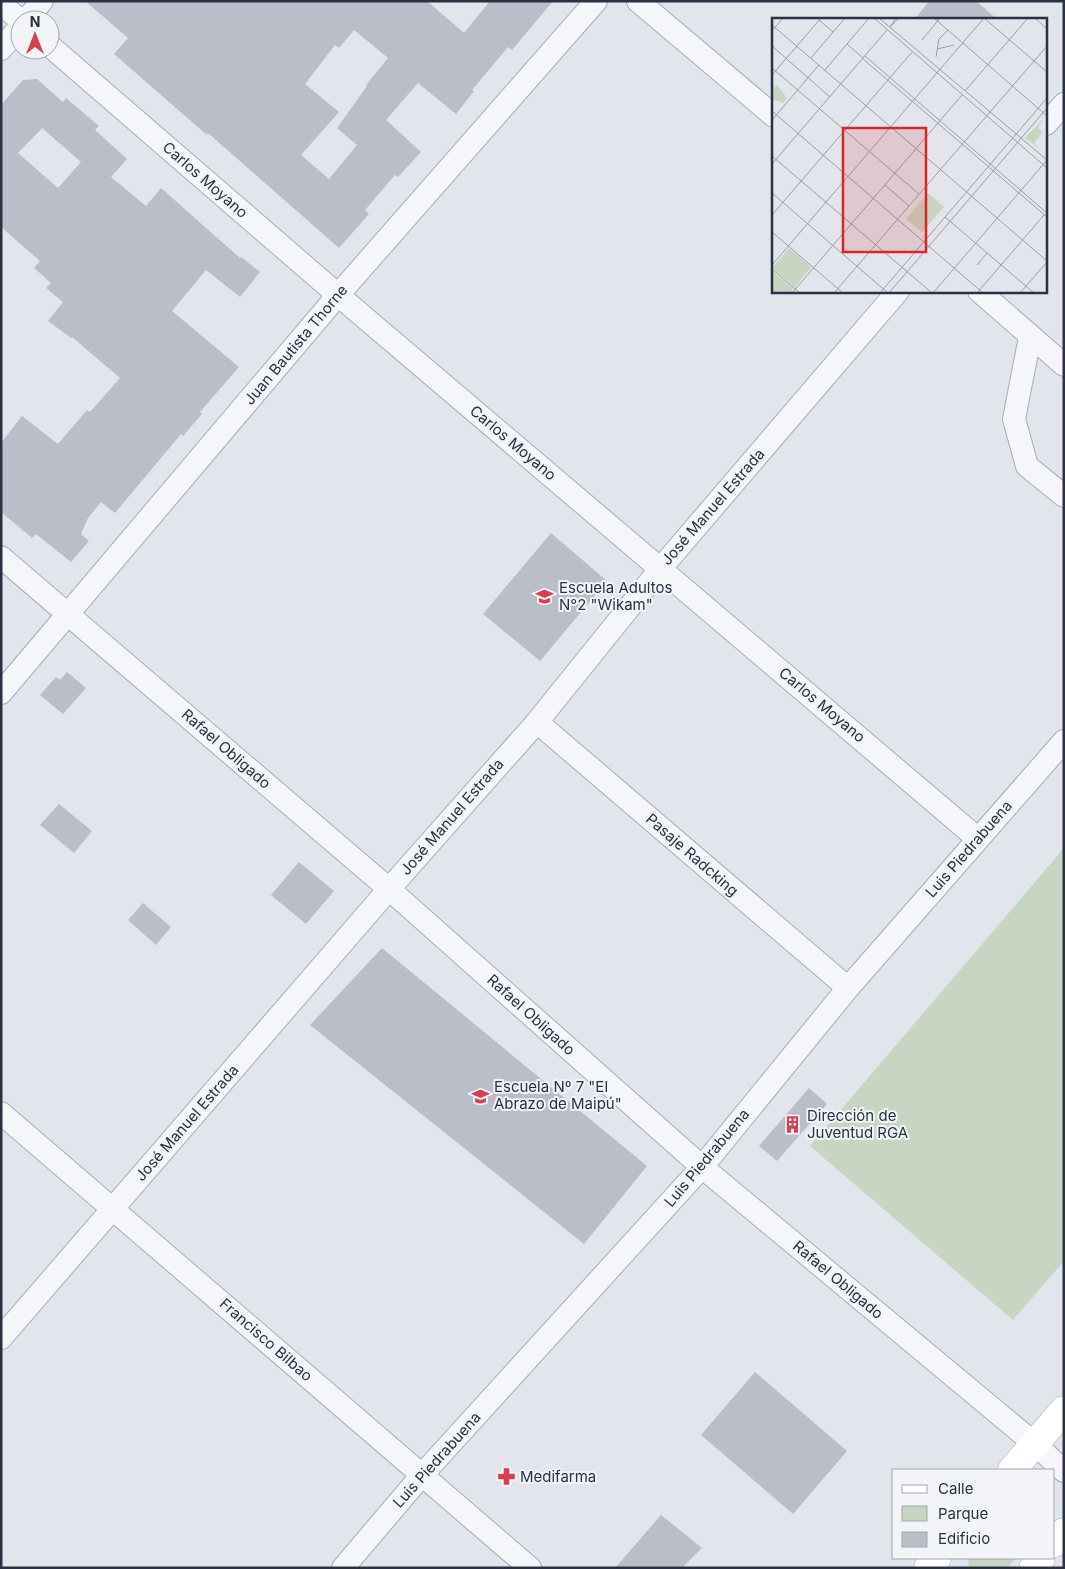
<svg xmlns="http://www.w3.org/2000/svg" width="1065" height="1569" font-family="Inter,sans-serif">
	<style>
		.green { fill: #c7d6c3 }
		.building { fill: #b9bec9; fill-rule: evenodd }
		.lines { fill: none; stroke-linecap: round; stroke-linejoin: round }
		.minor-casing { stroke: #a7acb6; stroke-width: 24 }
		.major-casing { stroke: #a1a9b8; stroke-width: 29 }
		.minor { stroke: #f5f6f9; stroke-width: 22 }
		.major { stroke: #fff; stroke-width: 28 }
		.labels { text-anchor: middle; stroke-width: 4; stroke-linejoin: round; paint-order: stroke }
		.street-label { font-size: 15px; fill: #293244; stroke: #f2f4f8 }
		.poi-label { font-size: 15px; fill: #293244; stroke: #f2f4f8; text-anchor: start }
		.inset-road { fill: none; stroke: #989da8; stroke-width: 1 }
		.view { fill: #d62828; fill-opacity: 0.15; stroke: #d62828; stroke-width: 2.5 }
		.inset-edge { fill: none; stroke: #293244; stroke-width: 2.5 }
	</style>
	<rect width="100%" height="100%" fill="#e2e5eb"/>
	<path class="green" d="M 1064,848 L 1064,1261 L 1013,1320 L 810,1146 Z
		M 968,1558 L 1016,1558 L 1007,1568 L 969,1568 Z"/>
	<path class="building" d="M 85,1 L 427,1 L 464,33 L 490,1 L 553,1 L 512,50 L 508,47 L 472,90 L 474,91 L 456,114 L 418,83 L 386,120 L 421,152 L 398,177 L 395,175 L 365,210 L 369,214 L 339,248 L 208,133 L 207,135 L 192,122 L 114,54 L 128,38 ZM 354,30 L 388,58 L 366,85 L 367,86 L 337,128 L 357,145 L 329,179 L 301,155 L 339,112 L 305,84 L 335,45 L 339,48 Z
		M 929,1 L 976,1 L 997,19 L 915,19 Z
		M 37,79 L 63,102 L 66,98 L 99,126 L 95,130 L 127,159 L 111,177 L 146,206 L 161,188 L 240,258 L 241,257 L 260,272 L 240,297 L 206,270 L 172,311 L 239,367 L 200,412 L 202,414 L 183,436 L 181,434 L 115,513 L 101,502 L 88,518 L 81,534 L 89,541 L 71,562 L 36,534 L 32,538 L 1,512 L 1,443 L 22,416 L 58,444 L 87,410 L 90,412 L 120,378 L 72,337 L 71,338 L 48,321 L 63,302 L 46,288 L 51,283 L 34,268 L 40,261 L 1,227 L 1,105 L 23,80 ZM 42,128 L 81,162 L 58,188 L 18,153 Z
		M 551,533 L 607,581 L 540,661 L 483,614 Z
		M 67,672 L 86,688 L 63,714 L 40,695 L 56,677 L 60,680 Z
		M 59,804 L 92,831 L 74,853 L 40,825 Z
		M 299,862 L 334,891 L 306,924 L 271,895 Z
		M 143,903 L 171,927 L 156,945 L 128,920 Z
		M 382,948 L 647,1166 L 584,1244 L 310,1025 Z
		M 809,1088 L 827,1104 L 777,1161 L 759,1146 Z
		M 755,1372 L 847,1451 L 793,1514 L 701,1435 Z
		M 661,1515 L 702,1548 L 682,1568 L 615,1568 Z"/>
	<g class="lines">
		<defs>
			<path id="minor" d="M 638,1 L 774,116
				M 1,4 L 20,20
				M 26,20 L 42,1
				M 50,46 L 338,295 L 977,838
				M 1,49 L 20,27
				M 1046,124 L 1064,104
				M 979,291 L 1064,365
				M 1030,337 L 1014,419 L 1027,466 L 1064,496
				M 1,557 L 389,889 L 702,1167 L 1035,1444 L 1064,1471
				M 1,693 L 338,295 L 596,1
				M 537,722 L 848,988
				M 1,1113 L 530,1568
				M 1,1338 L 389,889 L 537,722 L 661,568 L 898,291
				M 343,1568 L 422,1475 L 702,1167 L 848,988 L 1064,741"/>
			<path id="major" d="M 1012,1470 L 1064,1410
				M 1054,1543 L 1064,1532
				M 928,1568 L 937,1558
				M 1033,1568 L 1041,1558"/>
		</defs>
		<use href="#minor" class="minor-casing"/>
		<use href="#major" class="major-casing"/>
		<use href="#minor" class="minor"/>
		<use href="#major" class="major"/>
	</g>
	<defs>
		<symbol id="school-bare" viewBox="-9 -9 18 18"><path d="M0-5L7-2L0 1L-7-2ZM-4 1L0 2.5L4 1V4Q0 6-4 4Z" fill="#d64151" stroke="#f2f4f8" stroke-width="2.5" paint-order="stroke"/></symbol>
		<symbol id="building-bare" viewBox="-9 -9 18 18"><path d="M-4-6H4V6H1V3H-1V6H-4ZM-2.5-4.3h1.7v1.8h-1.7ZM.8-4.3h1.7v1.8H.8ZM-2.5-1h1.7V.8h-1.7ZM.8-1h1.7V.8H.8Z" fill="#d64151" stroke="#f2f4f8" stroke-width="2.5" paint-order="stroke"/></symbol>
		<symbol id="pharmacy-bare" viewBox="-9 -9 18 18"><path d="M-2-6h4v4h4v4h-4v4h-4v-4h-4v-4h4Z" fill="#d64151" stroke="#f2f4f8" stroke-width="2.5" paint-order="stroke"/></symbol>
	</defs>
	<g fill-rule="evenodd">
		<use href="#school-bare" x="532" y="584" width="25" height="25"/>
		<use href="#school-bare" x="468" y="1084" width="25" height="25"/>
		<use href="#building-bare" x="780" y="1112" width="25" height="25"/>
		<use href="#pharmacy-bare" x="494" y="1464" width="25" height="25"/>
	</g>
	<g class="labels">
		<g class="street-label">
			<text transform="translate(205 180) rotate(41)" y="5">Carlos Moyano</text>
			<text transform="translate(296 345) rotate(-50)" y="5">Juan Bautista Thorne</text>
			<text transform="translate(513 443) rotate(40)" y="5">Carlos Moyano</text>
			<text transform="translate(713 507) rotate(-49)" y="5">José Manuel Estrada</text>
			<text transform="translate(822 705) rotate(40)" y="5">Carlos Moyano</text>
			<text transform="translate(226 749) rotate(41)" y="5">Rafael Obligado</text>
			<text transform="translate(452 817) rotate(-49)" y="5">José Manuel Estrada</text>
			<text transform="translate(969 849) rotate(-49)" y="5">Luis Piedrabuena</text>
			<text transform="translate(692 855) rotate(41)" y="5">Pasaje Radcking</text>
			<text transform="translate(531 1015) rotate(42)" y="5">Rafael Obligado</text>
			<text transform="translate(187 1123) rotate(-49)" y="5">José Manuel Estrada</text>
			<text transform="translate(707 1158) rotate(-50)" y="5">Luis Piedrabuena</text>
			<text transform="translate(838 1280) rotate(40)" y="5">Rafael Obligado</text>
			<text transform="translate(266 1340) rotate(41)" y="5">Francisco Bilbao</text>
			<text transform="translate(437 1460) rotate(-48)" y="5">Luis Piedrabuena</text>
		</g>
		<g class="poi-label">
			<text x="559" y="593">Escuela Adultos<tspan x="559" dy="17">N°2 "Wikam"</tspan></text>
			<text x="494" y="1092">Escuela Nº 7 "El<tspan x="494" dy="17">Abrazo de Maipú"</tspan></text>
			<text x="807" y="1121">Dirección de<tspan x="807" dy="17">Juventud RGA</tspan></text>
			<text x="520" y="1482">Medifarma</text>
		</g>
	</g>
	<g transform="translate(772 18)">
		<rect width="275" height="275" fill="#e2e5eb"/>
		<path d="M 5,67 L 15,80 L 11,85 L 0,81 L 0,72 ZM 272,100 L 266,110 L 271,114 L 262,125 L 269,132 L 253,120 ZM 156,175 L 172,189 L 150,214 L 134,201 ZM 17,230 L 39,249 L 23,269 L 0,250 ZM 0,253 L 21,270 L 19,275 L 0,275 Z" fill="#c7d6c3"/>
		<path class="inset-road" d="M 102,0 L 275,150M 107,0 L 275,142M 124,0 L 118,9 L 127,0M 162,0 L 275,98M 212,0 L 275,54M 263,0 L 275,11M 47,2 L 61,14M 0,7 L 275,243M 0,13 L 11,0M 150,22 L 168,0M 75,26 L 91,40M 0,28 L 58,79M 165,31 L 182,27M 93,38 L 275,195M 164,39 L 167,21 L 176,12M 39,40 L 73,0M 91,41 L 275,199M 0,50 L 147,176M 53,52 L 97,0M 0,57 L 49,0M 193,73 L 256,0M 0,93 L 211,275M 0,102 L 47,47M 0,138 L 160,275M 0,146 L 115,12M 113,167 L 137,188M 0,175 L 116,275M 0,197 L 140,34M 173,199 L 262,275M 0,214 L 71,275M 0,247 L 212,0M 205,247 L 215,235M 0,251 L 28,275M 20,275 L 190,77M 62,275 L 275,28M 108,275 L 275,80M 117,275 L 275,90M 161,275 L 275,142M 205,275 L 272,197M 248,275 L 275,244"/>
		<path class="view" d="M 71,110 L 154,110 L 154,234 L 71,234 Z"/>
		<rect width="275" height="275" class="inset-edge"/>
	</g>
	<rect width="1065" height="1569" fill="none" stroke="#293244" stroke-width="5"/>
	<rect x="892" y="1469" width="162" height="90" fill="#f2f4f8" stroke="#a2a6b0"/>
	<rect x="902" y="1485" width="25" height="8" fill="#ffffff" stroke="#a2a6b0"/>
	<text x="938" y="1494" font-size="15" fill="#293244">Calle</text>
	<rect x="902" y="1506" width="25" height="15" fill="#c7d6c3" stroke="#a2a6b0"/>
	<text x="938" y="1519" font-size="15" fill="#293244">Parque</text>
	<rect x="902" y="1532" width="25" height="15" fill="#b9bec9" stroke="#a2a6b0"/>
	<text x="938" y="1544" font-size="15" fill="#293244">Edificio</text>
	<g transform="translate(35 35)"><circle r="24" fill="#f2f4f8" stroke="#a2a6b0"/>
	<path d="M0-4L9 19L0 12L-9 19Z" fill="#d64151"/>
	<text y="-8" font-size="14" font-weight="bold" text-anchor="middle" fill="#293244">N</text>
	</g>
</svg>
